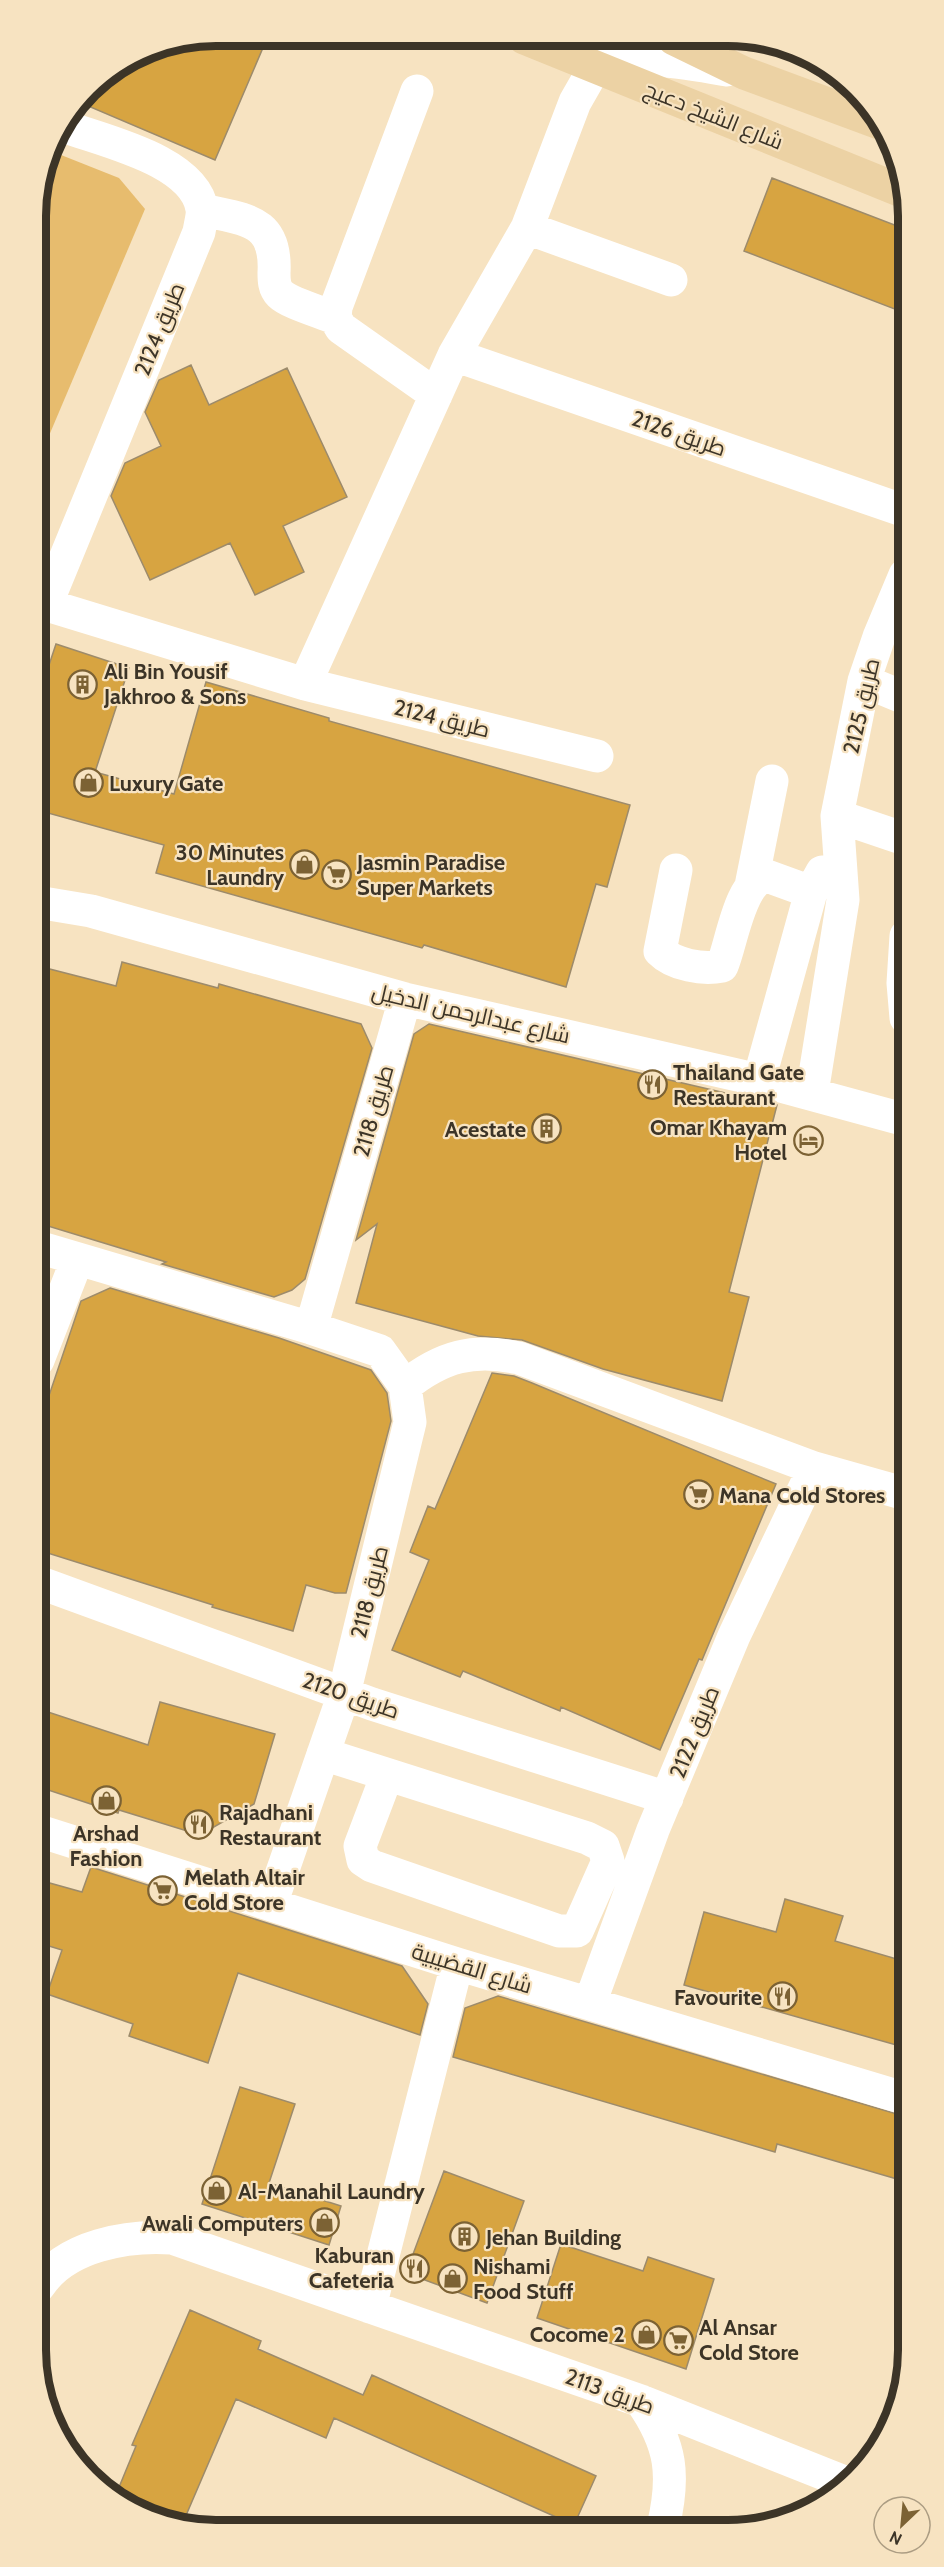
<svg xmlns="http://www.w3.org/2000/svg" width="944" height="2567" font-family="Cabin,Cairo,sans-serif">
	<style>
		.green { fill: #e7bc6e }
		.building { fill: #d7a441; stroke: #9d8b6b; stroke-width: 1.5 }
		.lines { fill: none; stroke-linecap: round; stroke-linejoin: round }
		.minor { stroke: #fff; stroke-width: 33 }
		.major { stroke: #ecd2a4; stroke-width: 33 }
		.labels { text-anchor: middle; stroke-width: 4.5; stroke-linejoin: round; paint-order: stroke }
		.street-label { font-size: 22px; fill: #3c3427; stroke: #f7e3c1 }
		.poi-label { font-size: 22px; font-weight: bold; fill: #3c3427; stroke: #f7e3c1; text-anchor: start }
		.rim { fill: none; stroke: #3c3427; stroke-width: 8 }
	</style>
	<rect width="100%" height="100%" fill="#f7e3c1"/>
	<path class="green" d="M 51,151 L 119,178 L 145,209 L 37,464 L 36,205 Z"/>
	<path class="building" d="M 217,36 L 268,36 L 215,160 L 81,103 L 97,81 L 148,50 Z
		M 772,178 L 905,229 L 905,313 L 744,251 Z
		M 191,365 L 209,405 L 287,368 L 347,497 L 283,526 L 304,572 L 255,595 L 230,543 L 150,580 L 111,496 L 125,463 L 161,446 L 145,412 L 159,380 Z
		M 56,644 L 129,668 L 95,772 L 174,794 L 206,682 L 329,718 L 329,721 L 630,805 L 607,887 L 596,884 L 566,987 L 424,945 L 422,948 L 156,873 L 164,845 L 37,810 L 37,701 Z
		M 122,962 L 218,988 L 219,984 L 361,1024 L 372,1048 L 305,1279 L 292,1290 L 274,1297 L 162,1264 L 166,1262 L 38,1223 L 38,966 L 116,986 Z
		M 429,1024 L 777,1105 L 729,1292 L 749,1297 L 722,1401 L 603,1369 L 522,1340 L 478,1336 L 356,1303 L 377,1224 L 356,1240 L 414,1034 Z
		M 110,1288 L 279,1338 L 371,1370 L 387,1393 L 391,1421 L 346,1593 L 335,1593 L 306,1585 L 293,1631 L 212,1607 L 213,1605 L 38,1550 L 38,1428 L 81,1301 Z
		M 492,1373 L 514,1376 L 532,1383 L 776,1484 L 702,1660 L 699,1659 L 660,1750 L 561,1707 L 560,1711 L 463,1671 L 460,1677 L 392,1650 L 429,1560 L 410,1552 L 428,1506 L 435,1509 Z
		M 160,1702 L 275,1734 L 254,1804 L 200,1835 L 119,1810 L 118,1813 L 39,1787 L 39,1709 L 148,1745 Z
		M 91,1867 L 402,1966 L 428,2004 L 420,2035 L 238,1973 L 208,2063 L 129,2036 L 133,2024 L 47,1994 L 62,1950 L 39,1943 L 39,1880 L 82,1892 Z
		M 785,1899 L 843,1916 L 835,1941 L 907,1962 L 907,2048 L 684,1985 L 704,1912 L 776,1932 Z
		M 498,1996 L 907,2117 L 907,2182 L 777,2144 L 775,2152 L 453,2057 L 465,2008 Z
		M 240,2087 L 295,2104 L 269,2183 L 341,2206 L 329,2245 L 202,2204 Z
		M 444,2171 L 524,2201 L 487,2303 L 406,2273 Z
		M 561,2244 L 643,2271 L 648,2257 L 714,2279 L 686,2369 L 537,2318 Z
		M 190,2310 L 261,2341 L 258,2349 L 363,2395 L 372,2375 L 596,2476 L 574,2525 L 334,2418 L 326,2438 L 236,2399 L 181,2527 L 136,2512 L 115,2497 L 136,2446 L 132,2445 Z"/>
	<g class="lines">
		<path class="minor" d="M 417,91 L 336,307 L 335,318 L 341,328 L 436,395
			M 203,210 C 245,220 277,219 274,273 C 274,280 274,288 280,294 C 289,303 321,312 335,318
			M 527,228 L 671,280
			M 454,355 L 905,511
			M 37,602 L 305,684 L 597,756
			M 46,605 L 199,232 C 200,225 203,215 202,209 C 194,160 103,141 63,126
			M 864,681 L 905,698
			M 305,684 L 454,355 L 527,228 L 575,102 L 595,67 C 640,54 682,62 727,70
			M 837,816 L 905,839
			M 676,870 L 660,951 C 674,965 703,970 722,966 C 732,943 739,881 767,876 L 811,892
			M 751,886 L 772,781
			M 37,902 L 91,911 L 405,999 L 759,1080 L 906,1120
			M 906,936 L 903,983 L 906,1018
			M 759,1080 L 811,892 L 822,872
			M 812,1093 L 843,900 L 837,816 L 864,681 L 879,637 L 905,575
			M 38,1247 L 311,1328 L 380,1351 L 405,1386 L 410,1422 L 344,1694 L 271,1904
			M 311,1328 L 405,999
			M 38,1360 L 77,1260
			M 405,1386 C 442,1356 474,1348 519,1358 L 814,1468 L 906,1494
			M 38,1582 L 372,1704 L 667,1798
			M 323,1754 L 587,1838 L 603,1846 L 608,1861 L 577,1931 L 559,1931 L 372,1866 L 363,1860 L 360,1846 L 387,1775
			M 39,1831 L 457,1964 L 907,2099
			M 590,2003 L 653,1830 L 734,1636 L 814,1468
			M 39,2286 C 66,2245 128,2235 172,2238 L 641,2401 L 847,2483
			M 370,2307 L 457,1964
			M 641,2401 C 672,2445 675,2476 663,2527"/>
		<path class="major" d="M 524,38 L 904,192
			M 674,39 L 744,73 L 882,124"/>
	</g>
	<defs>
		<symbol id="building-ring" viewBox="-11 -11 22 22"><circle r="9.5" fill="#f7e3c1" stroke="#7c6234" stroke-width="1.5"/><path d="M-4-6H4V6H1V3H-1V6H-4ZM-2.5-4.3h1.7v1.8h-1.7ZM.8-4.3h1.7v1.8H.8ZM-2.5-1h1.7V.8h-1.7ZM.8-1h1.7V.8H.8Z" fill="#7c6234"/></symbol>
		<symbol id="shop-ring" viewBox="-11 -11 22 22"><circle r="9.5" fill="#f7e3c1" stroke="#7c6234" stroke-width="1.5"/><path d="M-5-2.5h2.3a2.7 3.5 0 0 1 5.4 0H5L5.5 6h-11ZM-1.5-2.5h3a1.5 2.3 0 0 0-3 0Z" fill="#7c6234"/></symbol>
		<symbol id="supermarket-ring" viewBox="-11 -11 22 22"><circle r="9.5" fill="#f7e3c1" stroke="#7c6234" stroke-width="1.5"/><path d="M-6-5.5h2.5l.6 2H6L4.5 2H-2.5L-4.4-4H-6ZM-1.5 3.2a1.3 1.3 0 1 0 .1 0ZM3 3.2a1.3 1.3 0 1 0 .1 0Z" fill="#7c6234"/></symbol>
		<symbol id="restaurant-ring" viewBox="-11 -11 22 22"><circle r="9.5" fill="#f7e3c1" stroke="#7c6234" stroke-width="1.5"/><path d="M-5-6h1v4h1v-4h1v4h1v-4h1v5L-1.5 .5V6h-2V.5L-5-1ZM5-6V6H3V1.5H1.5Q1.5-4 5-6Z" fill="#7c6234"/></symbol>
		<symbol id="hotel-ring" viewBox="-11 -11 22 22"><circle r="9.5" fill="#f7e3c1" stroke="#7c6234" stroke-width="1.5"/><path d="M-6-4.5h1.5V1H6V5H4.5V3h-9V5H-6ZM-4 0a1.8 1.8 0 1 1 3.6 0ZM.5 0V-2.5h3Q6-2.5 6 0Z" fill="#7c6234"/></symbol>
	</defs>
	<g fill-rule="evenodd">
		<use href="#building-ring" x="66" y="668" width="33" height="33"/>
		<use href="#shop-ring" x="72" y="766" width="33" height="33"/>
		<use href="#shop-ring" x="288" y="848" width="33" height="33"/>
		<use href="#supermarket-ring" x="320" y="858" width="33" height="33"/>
		<use href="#restaurant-ring" x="636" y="1068" width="33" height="33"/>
		<use href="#building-ring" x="530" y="1112" width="33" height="33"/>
		<use href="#hotel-ring" x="792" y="1124" width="33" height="33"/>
		<use href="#supermarket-ring" x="682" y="1478" width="33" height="33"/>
		<use href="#shop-ring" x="90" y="1784" width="33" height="33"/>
		<use href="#restaurant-ring" x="182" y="1808" width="33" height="33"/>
		<use href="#supermarket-ring" x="146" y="1874" width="33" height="33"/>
		<use href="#restaurant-ring" x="766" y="1980" width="33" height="33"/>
		<use href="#shop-ring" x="200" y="2174" width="33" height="33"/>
		<use href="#shop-ring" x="308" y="2206" width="33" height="33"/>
		<use href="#building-ring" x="448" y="2220" width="33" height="33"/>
		<use href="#restaurant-ring" x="398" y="2252" width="33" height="33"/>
		<use href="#shop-ring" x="436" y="2262" width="33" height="33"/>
		<use href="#shop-ring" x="630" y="2318" width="33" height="33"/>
		<use href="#supermarket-ring" x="662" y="2324" width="33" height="33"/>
	</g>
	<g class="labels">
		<g class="street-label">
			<text transform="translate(714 115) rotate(22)" y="8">شارع الشيخ دعيج</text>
			<text transform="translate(159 329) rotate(-68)" y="8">طريق 2124</text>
			<text transform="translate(679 433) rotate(19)" y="8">طريق 2126</text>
			<text transform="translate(861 706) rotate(-77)" y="8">طريق 2125</text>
			<text transform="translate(442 718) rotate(14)" y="8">طريق 2124</text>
			<text transform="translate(471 1013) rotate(13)" y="8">شارع عبدالرحمن الدخيل</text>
			<text transform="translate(373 1111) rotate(-74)" y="8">طريق 2118</text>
			<text transform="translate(369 1592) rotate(-76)" y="8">طريق 2118</text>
			<text transform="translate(351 1695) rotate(19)" y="8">طريق 2120</text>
			<text transform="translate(694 1732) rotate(-68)" y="8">طريق 2122</text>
			<text transform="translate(472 1968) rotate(17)" y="8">شارع القضيبية</text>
			<text transform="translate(610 2391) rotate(20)" y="8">طريق 2113</text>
		</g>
		<g class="poi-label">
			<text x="104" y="679">Ali Bin Yousif<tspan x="104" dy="25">Jakhroo &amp; Sons</tspan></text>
			<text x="109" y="791">Luxury Gate</text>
			<text x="284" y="860" text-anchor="end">30 Minutes<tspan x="284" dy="25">Laundry</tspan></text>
			<text x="357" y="870">Jasmin Paradise<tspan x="357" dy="25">Super Markets</tspan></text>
			<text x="673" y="1080">Thailand Gate<tspan x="673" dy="25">Restaurant</tspan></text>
			<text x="787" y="1135" text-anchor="end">Omar Khayam<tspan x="787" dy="25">Hotel</tspan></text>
			<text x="526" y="1137" text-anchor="end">Acestate</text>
			<text x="719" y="1503">Mana Cold Stores</text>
			<text x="219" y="1820">Rajadhani<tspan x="219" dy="25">Restaurant</tspan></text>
			<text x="106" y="1841" text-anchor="middle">Arshad<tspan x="106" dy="25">Fashion</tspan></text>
			<text x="184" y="1885">Melath Altair<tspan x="184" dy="25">Cold Store</tspan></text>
			<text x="762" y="2005" text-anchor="end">Favourite</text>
			<text x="238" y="2199">Al-Manahil Laundry</text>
			<text x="303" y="2231" text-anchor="end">Awali Computers</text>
			<text x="486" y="2245">Jehan Building</text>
			<text x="394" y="2263" text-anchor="end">Kaburan<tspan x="394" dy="25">Cafeteria</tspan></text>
			<text x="473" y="2274">Nishami<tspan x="473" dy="25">Food Stuff</tspan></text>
			<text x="699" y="2335">Al Ansar<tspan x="699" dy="25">Cold Store</tspan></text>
			<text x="625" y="2342" text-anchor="end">Cocome 2</text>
		</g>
	</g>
	<path d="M0 0H944V2567H0ZM216 46H728A170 170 0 0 1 898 216V2350A170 170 0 0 1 728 2520H216A170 170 0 0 1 46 2350V216A170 170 0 0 1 216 46Z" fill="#f7e3c1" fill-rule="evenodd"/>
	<path class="rim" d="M216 46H728A170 170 0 0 1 898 216V2350A170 170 0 0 1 728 2520H216A170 170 0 0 1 46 2350V216A170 170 0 0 1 216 46Z"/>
	<g transform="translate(902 2525) rotate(206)"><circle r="28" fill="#f7e3c1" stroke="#ac9d83" stroke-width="1.5"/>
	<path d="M0-4.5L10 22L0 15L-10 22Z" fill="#7c6234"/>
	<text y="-9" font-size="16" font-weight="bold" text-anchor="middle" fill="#3c3427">N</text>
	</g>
</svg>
